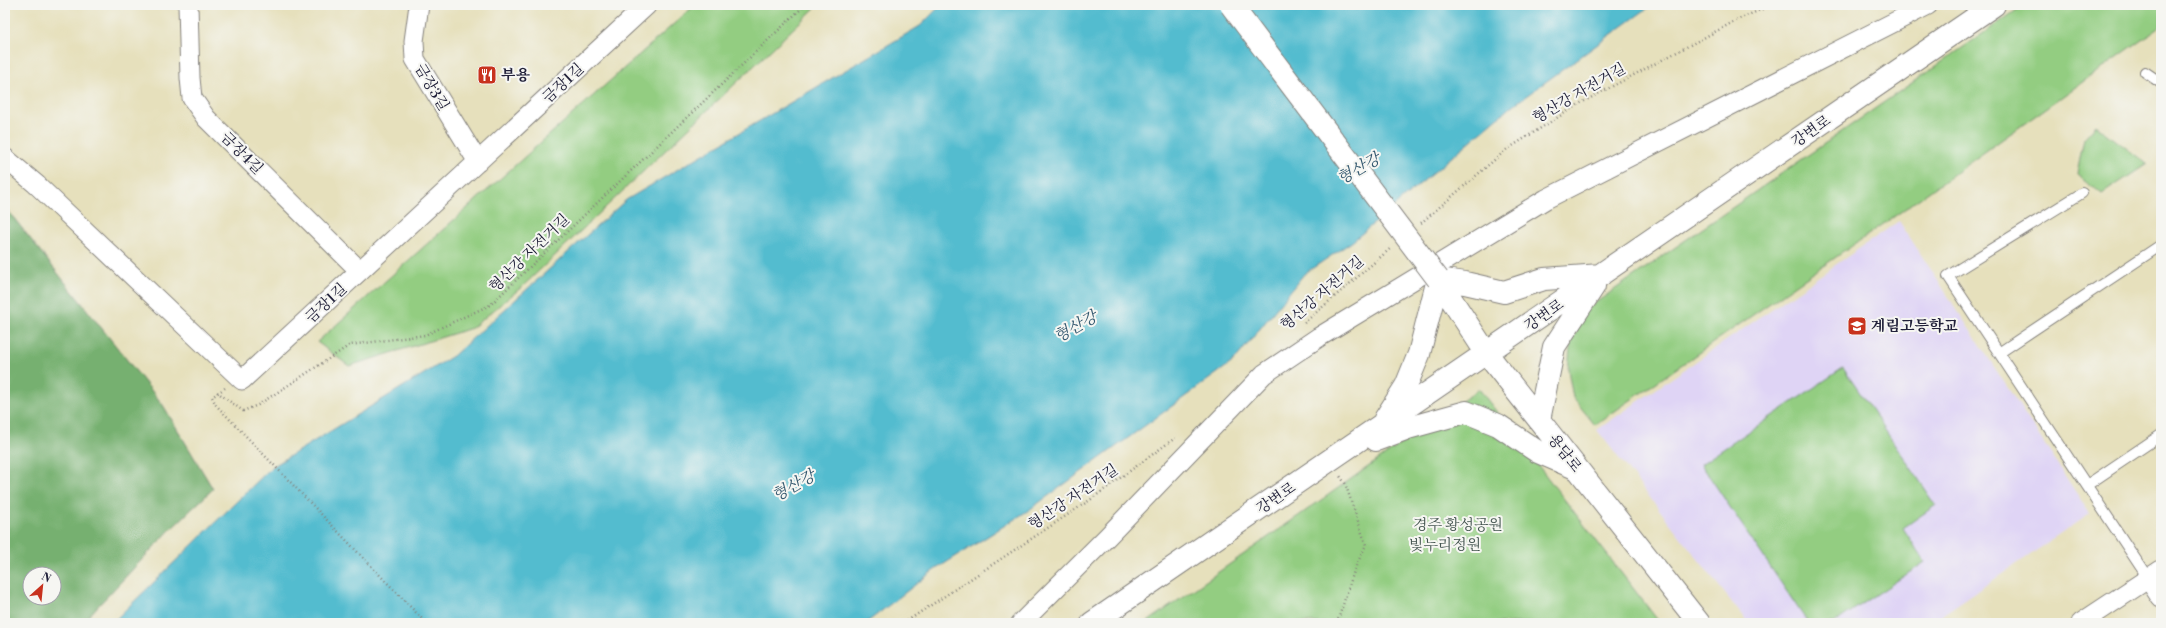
<svg xmlns="http://www.w3.org/2000/svg" width="2166" height="628" font-family="'Libre Bodoni','Noto Serif KR',serif">
	<style>
		.built { fill: #dfd4f5 }
		.green { fill: #93cd81; stroke: #5a785e }
		.forest { fill: #76b06f; stroke: #4c6955; fill-rule: evenodd }
		.water { fill: #52bccf; stroke: #3a6f85 }
		.lines { fill: none; stroke-linecap: round; stroke-linejoin: round }
		.lane-casing { stroke: #84817c; stroke-width: 12 }
		.street-casing { stroke: #84817c; stroke-width: 21 }
		.secondary-casing { stroke: #84817c; stroke-width: 24 }
		.path { stroke: #84817c; stroke-width: 2.5; stroke-dasharray: 1 3; stroke-linecap: butt }
		.lane { stroke: #fff; stroke-width: 10 }
		.street { stroke: #fff; stroke-width: 19 }
		.secondary { stroke: #fff; stroke-width: 22 }
		.secondary-bridge-casing { stroke: #84817c; stroke-width: 24; stroke-linecap: butt }
		.secondary-bridge { stroke: #fff; stroke-width: 22 }
		.labels { text-anchor: middle; stroke-width: 4; stroke-linejoin: round; paint-order: stroke }
		.poi-label { font-size: 15px; font-weight: bold; fill: #22223b; stroke: #f6f6f2; text-anchor: start }
		.street-label { font-size: 15px; fill: #22223b; stroke: #f6f6f2 }
		.park-label { font-size: 15px; fill: #445550; stroke: #f6f6f2 }
		.water-label { font-size: 16px; font-style: italic; fill: #33586f; stroke: #f6f6f2 }
	</style>
	<rect width="100%" height="100%" fill="#f6f6f2"/>
	<filter id="ink" filterUnits="userSpaceOnUse"><feTurbulence type="fractalNoise" baseFrequency=".025" numOctaves="2"/><feDisplacementMap in="SourceGraphic" scale="8" xChannelSelector="R" yChannelSelector="G"/><feConvolveMatrix kernelMatrix="1 2 1 2 8 2 1 2 1" color-interpolation-filters="sRGB"/></filter>
	<filter id="wash" filterUnits="userSpaceOnUse"><feTurbulence type="fractalNoise" baseFrequency=".012" numOctaves="4" result="noise"/><feDisplacementMap in="SourceGraphic" scale="16" xChannelSelector="R" yChannelSelector="G"/><feGaussianBlur stdDeviation="0.9" result="paint"/><feColorMatrix in="noise" values="0 0 0 0 0 0 0 0 0 0 0 0 0 0 0 0 0 1.4 0 .05"/><feComposite in="paint" operator="in"/></filter>
	<g filter="url(#wash)">
		<rect width="100%" height="100%" fill="#e6e0bc"/>
		<path class="built" d="M 1899,221 L 2090,514 L 1930,623 L 1748,623 L 1597,430 Z"/>
		<path class="green" d="M 695,5 L 818,5 L 523,286 L 472,328 L 349,366 L 317,342 Z
			M 2024,5 L 2161,5 L 2161,26 L 1895,216 L 1595,425 L 1573,398 L 1568,370 L 1570,347 L 1585,310 Z
			M 2096,125 L 2147,164 L 2102,194 L 2077,174 L 2084,138 Z
			M 1843,368 L 1936,505 L 1903,528 L 1925,562 L 1834,623 L 1808,623 L 1701,464 Z
			M 1479,389 L 1660,623 L 1146,623 Z"/>
		<path class="forest" d="M 5,207 L 163,405 L 213,489 L 170,530 L 82,623 L 5,623 ZM 30,574 L 54,574 L 54,598 L 30,598 Z"/>
		<path class="water" d="M 941,5 L 1652,5 L 1508,109 L 1353,241 L 1304,274 L 1234,361 L 1029,510 L 933,571 L 866,623 L 112,623 L 272,467 L 453,356 L 626,200 L 920,26 Z"/>
	</g>
	<g filter="url(#ink)">
		<g class="lines">
			<defs>
				<path id="lane" d="M 2145,72 L 2161,83
					M 2082,193 L 1948,276 L 2148,578
					M 1999,353 L 2161,245
					M 2087,485 L 2161,435"/>
				<path id="street" d="M 188,5 L 190,78 L 192,98 L 206,118 L 360,271
					M 419,5 L 414,41 L 415,59 L 478,162
					M 5,158 L 37,185 L 242,380 L 647,5
					M 2148,578 L 2161,598
					M 1021,623 L 1108,536 L 1264,374 L 1319,337 L 1546,199 L 1928,5
					M 2081,623 L 2161,570"/>
				<path id="secondary" d="M 1438,279 L 1487,354 L 1699,623
					M 1438,279 L 1465,283 L 1504,292 L 1544,279 L 1601,275
					M 1385,419 L 1406,386 L 1419,354 L 1438,279
					M 1539,420 L 1554,347 L 1594,286
					M 1376,440 L 1408,428 L 1466,412 L 1498,425 L 1538,452 L 1575,468
					M 1092,623 L 1994,5"/>
			</defs>
			<use href="#lane" class="lane-casing"/>
			<use href="#street" class="street-casing"/>
			<use href="#secondary" class="secondary-casing"/>
			<path class="path" d="M 1421,223 L 1506,150 L 1579,104 L 1741,18 L 1772,5
				M 1304,323 L 1391,248
				M 225,388 L 212,397 L 216,405 L 426,623
				M 217,392 L 243,411 L 258,405 L 350,345 L 425,335 L 490,305 L 805,5
				M 904,623 L 1090,500 L 1175,438
				M 1286,623 L 1306,620 L 1315,623
				M 1337,623 L 1355,568 L 1366,545 L 1345,483 L 1340,476"/>
			<use href="#lane" class="lane"/>
			<use href="#street" class="street"/>
			<use href="#secondary" class="secondary"/>
			<defs>
				<path id="secondary-bridge" d="M 1231,5 L 1438,279"/>
			</defs>
			<use href="#secondary-bridge" class="secondary-bridge-casing"/>
			<use href="#secondary-bridge" class="secondary-bridge"/>
		</g>
	</g>
	<defs>
		<symbol id="restaurant-square" viewBox="-11 -11 22 22"><rect x="-9" y="-9" width="18" height="18" rx="4" fill="#c8321e" stroke="#f6f6f2"/><path d="M-5-6h1v4h1v-4h1v4h1v-4h1v5L-1.5 .5V6h-2V.5L-5-1ZM5-6V6H3V1.5H1.5Q1.5-4 5-6Z" fill="#fff"/></symbol>
		<symbol id="school-square" viewBox="-11 -11 22 22"><rect x="-9" y="-9" width="18" height="18" rx="4" fill="#c8321e" stroke="#f6f6f2"/><path d="M0-5L7-2L0 1L-7-2ZM-4 1L0 2.5L4 1V4Q0 6-4 4Z" fill="#fff"/></symbol>
	</defs>
	<g fill-rule="evenodd">
		<use href="#restaurant-square" x="476" y="64" width="22" height="22"/>
		<use href="#school-square" x="1846" y="315" width="22" height="22"/>
	</g>
	<g class="labels">
		<g class="poi-label">
			<text x="501" y="80">부용</text>
			<text x="1871" y="331">계림고등학교</text>
		</g>
		<g class="street-label">
			<text transform="translate(563 83) rotate(-43)" y="5">금장1길</text>
			<text transform="translate(432 87) rotate(59)" y="5">금장3길</text>
			<text transform="translate(1579 93) rotate(-30)" y="5">형산강 자전거길</text>
			<text transform="translate(1811 131) rotate(-35)" y="5">강변로</text>
			<text transform="translate(242 153) rotate(45)" y="5">금장4길</text>
			<text transform="translate(529 253) rotate(-44)" y="5">형산강 자전거길</text>
			<text transform="translate(1322 293) rotate(-41)" y="5">형산강 자전거길</text>
			<text transform="translate(326 303) rotate(-43)" y="5">금장1길</text>
			<text transform="translate(1544 315) rotate(-35)" y="5">강변로</text>
			<text transform="translate(1565 453) rotate(52)" y="5">용담로</text>
			<text transform="translate(1073 497) rotate(-34)" y="5">형산강 자전거길</text>
			<text transform="translate(1276 498) rotate(-34)" y="5">강변로</text>
		</g>
		<g class="park-label">
			<text x="1458" y="530">경주 황성공원</text>
			<text x="1445" y="550">빛누리정원</text>
		</g>
		<g class="water-label">
			<text transform="translate(1358 168) rotate(-29)" y="6">형산강</text>
			<text transform="translate(1075 326) rotate(-29)" y="6">형산강</text>
			<text transform="translate(793 485) rotate(-29)" y="6">형산강</text>
		</g>
	</g>
	<rect width="2166" height="628" fill="none" stroke="#f6f6f2" stroke-width="20"/>
	<g transform="translate(42 586) rotate(27)"><circle r="19" fill="#f6f6f2" stroke="#a1a1a9"/>
	<path d="M0-3L7 15L0 10L-7 15Z" fill="#c8321e"/>
	<text y="-6" font-size="11" font-weight="bold" text-anchor="middle" fill="#22223b">N</text>
	</g>
</svg>
